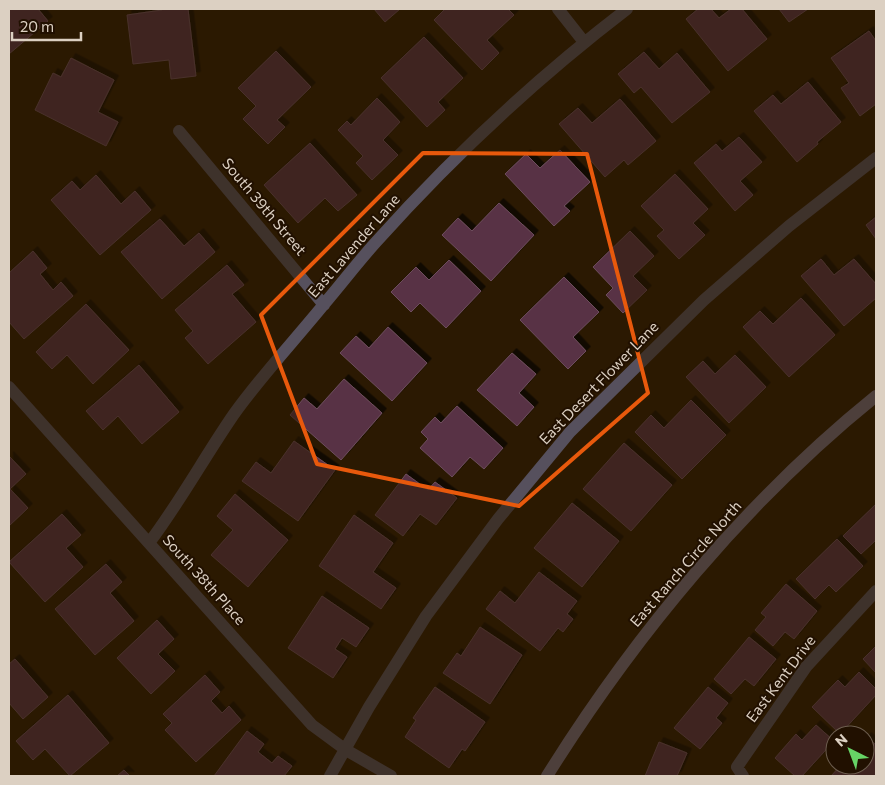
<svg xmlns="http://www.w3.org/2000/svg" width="885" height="785" font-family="Commissioner,sans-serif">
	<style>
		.building { fill: #583145; stroke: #6d4e5d; filter: url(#shadow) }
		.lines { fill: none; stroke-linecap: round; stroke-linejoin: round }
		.street { stroke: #56505d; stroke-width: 12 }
		.secondary { stroke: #756d81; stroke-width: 12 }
		.marked { fill: none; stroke: #e8590c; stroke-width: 4; stroke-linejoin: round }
		.labels { text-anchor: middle; stroke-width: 4; stroke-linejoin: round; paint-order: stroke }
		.street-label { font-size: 15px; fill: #dcd0c2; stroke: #211000 }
	</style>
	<defs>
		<filter id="shadow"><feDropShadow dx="4.5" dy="-4.5" stdDeviation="0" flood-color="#0009"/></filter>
	</defs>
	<rect width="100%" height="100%" fill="#2b1902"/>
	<path class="building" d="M 9,9 L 38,9 L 48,21 L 9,54 Z
		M 162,9 L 188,9 L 196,76 L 171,79 L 169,60 L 133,64 L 127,15 L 162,10 Z
		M 374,9 L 400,9 L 385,22 Z
		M 445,9 L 508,9 L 514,15 L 487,40 L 499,53 L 482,70 L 434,20 Z
		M 698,9 L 711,9 L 719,18 L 731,9 L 742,9 L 767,39 L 728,71 L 686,19 Z
		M 779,9 L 808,9 L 789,22 Z
		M 869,31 L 876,41 L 876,104 L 860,116 L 841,88 L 849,83 L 831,58 Z
		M 424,37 L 463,78 L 438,102 L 445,110 L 427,127 L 381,78 Z
		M 276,51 L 311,87 L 277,120 L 285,127 L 268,144 L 243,119 L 256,106 L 238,88 Z
		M 644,52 L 659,69 L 677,53 L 710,92 L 672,123 L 641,87 L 634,93 L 618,74 Z
		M 71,58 L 114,80 L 98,112 L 118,122 L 106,146 L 35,110 L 53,73 L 61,77 Z
		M 808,82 L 841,122 L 817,142 L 818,144 L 797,162 L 754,111 L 773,95 L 781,104 Z
		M 377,98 L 400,122 L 383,140 L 398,155 L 372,180 L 356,163 L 363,156 L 338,130 L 347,121 L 351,125 Z
		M 620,99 L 656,141 L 628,165 L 624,160 L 605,177 L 559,124 L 578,108 L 592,123 Z
		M 739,137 L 762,162 L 740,181 L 753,195 L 735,211 L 694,163 L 716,144 L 722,151 Z
		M 310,143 L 357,195 L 338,211 L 325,198 L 298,223 L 264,185 Z
		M 560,150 L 590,182 L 564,206 L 570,211 L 554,226 L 505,174 L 526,154 L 540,168 Z
		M 675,174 L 708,209 L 693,223 L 705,235 L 679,259 L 657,236 L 664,230 L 641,206 Z
		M 96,175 L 121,204 L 135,191 L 151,210 L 100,255 L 51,200 L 72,181 L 80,190 Z
		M 499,203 L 534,235 L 491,281 L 442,235 L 458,218 L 472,231 Z
		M 876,217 L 876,239 L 866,225 Z
		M 160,219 L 184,246 L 199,233 L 215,252 L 162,299 L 121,252 Z
		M 630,231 L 654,256 L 633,276 L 647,290 L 623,313 L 606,295 L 613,288 L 593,267 Z
		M 33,251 L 47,268 L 40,274 L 53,290 L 61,282 L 73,296 L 24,339 L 9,322 L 9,273 Z
		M 821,259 L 834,275 L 854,259 L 876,284 L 876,298 L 844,326 L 801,276 Z
		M 449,260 L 481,291 L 446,328 L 420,303 L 411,312 L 391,292 L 416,267 L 429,280 Z
		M 227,265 L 244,285 L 232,294 L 256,322 L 208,364 L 185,338 L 193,331 L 175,310 Z
		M 564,277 L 599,312 L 573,337 L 586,351 L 568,369 L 520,320 Z
		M 801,298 L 835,335 L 789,377 L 743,327 L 760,311 L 773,324 Z
		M 86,304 L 129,350 L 93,384 L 67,355 L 52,369 L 36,352 Z
		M 388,327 L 427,363 L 392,401 L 340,353 L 356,336 L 369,348 Z
		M 512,353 L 536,374 L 519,393 L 534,407 L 517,426 L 477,390 Z
		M 735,355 L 766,387 L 729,423 L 686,377 L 703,361 L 715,374 Z
		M 139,365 L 179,412 L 142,444 L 118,416 L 103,430 L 86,411 Z
		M 344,379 L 382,413 L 341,460 L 290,415 L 304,398 L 317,409 Z
		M 691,400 L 726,435 L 682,479 L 635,432 L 651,415 L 664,428 Z
		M 457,406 L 503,448 L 484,469 L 470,457 L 452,477 L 420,448 L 428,439 L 421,432 L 435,417 L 441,423 Z
		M 294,441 L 335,470 L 298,521 L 242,481 L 256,462 L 271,473 Z
		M 624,443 L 672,485 L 631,531 L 583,489 Z
		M 9,456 L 26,474 L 10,489 L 28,508 L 9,526 Z
		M 406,474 L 428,490 L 435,482 L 457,498 L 436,525 L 420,514 L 403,536 L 375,515 Z
		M 235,494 L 288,540 L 248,587 L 211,555 L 233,530 L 217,516 Z
		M 572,503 L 619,541 L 582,587 L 534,548 Z
		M 876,504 L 876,542 L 875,541 L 861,554 L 843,536 Z
		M 62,514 L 81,535 L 66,548 L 83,567 L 45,602 L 9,562 Z
		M 354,515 L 393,543 L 373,572 L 396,588 L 381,609 L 319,566 Z
		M 837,539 L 863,566 L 836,592 L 829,585 L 815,599 L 796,579 Z
		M 106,564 L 122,582 L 110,593 L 134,621 L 95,655 L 55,609 Z
		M 539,572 L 577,601 L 567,614 L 573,619 L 563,632 L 558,628 L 540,651 L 486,609 L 500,591 L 515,603 Z
		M 786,584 L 817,611 L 794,639 L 785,632 L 773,646 L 755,630 L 766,617 L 761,613 Z
		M 322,596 L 369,628 L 356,647 L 342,638 L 335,649 L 347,657 L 333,678 L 288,648 Z
		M 157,620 L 174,639 L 158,654 L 175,671 L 151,694 L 117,658 Z
		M 480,627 L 522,655 L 490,704 L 443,673 L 457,653 L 461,656 Z
		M 749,637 L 776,659 L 754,686 L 745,679 L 731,694 L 714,679 Z
		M 876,646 L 876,673 L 863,659 Z
		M 15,659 L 48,697 L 23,719 L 9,703 L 9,664 Z
		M 859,672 L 876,689 L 876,695 L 840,734 L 812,707 L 838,680 L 845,687 Z
		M 205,675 L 220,692 L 211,701 L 222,713 L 229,706 L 241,720 L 196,762 L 165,730 L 172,723 L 163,714 Z
		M 435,687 L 485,722 L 465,751 L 462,749 L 449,768 L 405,737 L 416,720 L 413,718 Z
		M 708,687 L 728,703 L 716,718 L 722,723 L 700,749 L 674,728 Z
		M 68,695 L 109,743 L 70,776 L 45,749 L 33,760 L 16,741 Z
		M 816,725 L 834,741 L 802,776 L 795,776 L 775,758 L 796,734 L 802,740 Z
		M 247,731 L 264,744 L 258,752 L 272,763 L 278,756 L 292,766 L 284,776 L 214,776 Z
		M 867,737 L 876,745 L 876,776 L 831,776 L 841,765 L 865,765 L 865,739 Z
		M 659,742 L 687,753 L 677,776 L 645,776 Z
		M 124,770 L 130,776 L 117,776 Z"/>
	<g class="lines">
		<path class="street" d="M 558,9 L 584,42
			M 179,131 L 324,305
			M 9,387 L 312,725 L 346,750 L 391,776
			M 149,543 C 180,502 205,456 234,414 C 262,375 295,340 325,303 C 342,283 358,262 376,242 C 452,157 537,78 627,9
			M 330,776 L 369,707 L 426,616 L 498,519 L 570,432 L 704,300 L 789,226 L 876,158
			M 743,776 L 737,767 L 806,667 L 876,591"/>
		<path class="secondary" d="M 547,776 C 635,635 746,501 876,396"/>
	</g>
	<path d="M0 0H885V785H0ZM 423,153 L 587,154 L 648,393 L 519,506 L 317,464 L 261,315 Z" fill="#2b1902" fill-opacity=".55" fill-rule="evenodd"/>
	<path class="marked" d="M 423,153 L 587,154 L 648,393 L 519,506 L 317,464 L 261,315 Z"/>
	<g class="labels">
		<g class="street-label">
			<text transform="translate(264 207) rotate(50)" y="5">South 39th Street</text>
			<text transform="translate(354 246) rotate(-49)" y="5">East Lavender Lane</text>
			<text transform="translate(599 383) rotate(-46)" y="5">East Desert Flower Lane</text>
			<text transform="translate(686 564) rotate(-49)" y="5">East Ranch Circle North</text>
			<text transform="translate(204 580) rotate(48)" y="5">South 38th Place</text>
			<text transform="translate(781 679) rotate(-53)" y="5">East Kent Drive</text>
		</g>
	</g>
	<rect width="885" height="785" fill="none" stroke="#dcd0c2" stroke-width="20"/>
	<g transform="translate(850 750) rotate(318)"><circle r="24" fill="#211000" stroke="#6c5d4e"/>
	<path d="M0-4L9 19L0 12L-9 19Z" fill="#67d466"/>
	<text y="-8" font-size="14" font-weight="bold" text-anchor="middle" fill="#dcd0c2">N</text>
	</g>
	<path d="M12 32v8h69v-8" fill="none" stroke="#dcd0c2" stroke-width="2.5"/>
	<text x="20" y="32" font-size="15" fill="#dcd0c2" stroke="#211000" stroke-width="4" paint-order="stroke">20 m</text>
</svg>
